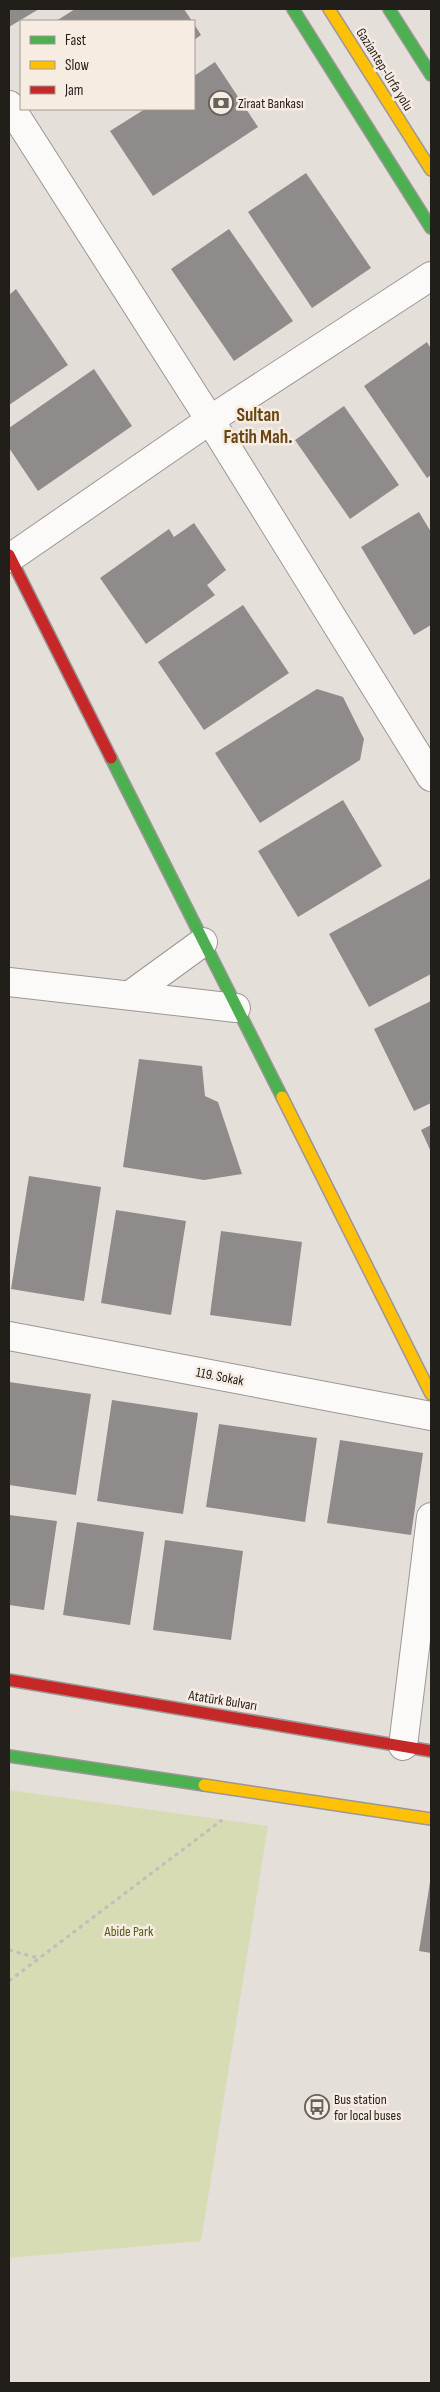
<svg xmlns="http://www.w3.org/2000/svg" width="440" height="2392" font-family="'Sofia Sans Condensed',sans-serif">
	<style>
		.green { fill: #d8dcb4 }
		.building { fill: #8f8b8b }
		.lines { fill: none; stroke-linecap: round; stroke-linejoin: round }
		.street-casing { stroke: #9b9794; stroke-width: 30 }
		.fast-casing { stroke: #9b9794; stroke-width: 14 }
		.slow-casing { stroke: #9b9794; stroke-width: 14 }
		.jam-casing { stroke: #9b9794; stroke-width: 14 }
		.path { stroke: #c0bebc; stroke-width: 3; stroke-dasharray: 4 4; stroke-linecap: butt }
		.street { stroke: #fbfaf9; stroke-width: 28 }
		.fast { stroke: #4caf50; stroke-width: 11 }
		.slow { stroke: #ffc107; stroke-width: 11 }
		.jam { stroke: #c62828; stroke-width: 11 }
		.labels { text-anchor: middle; stroke-width: 5; stroke-linejoin: round; paint-order: stroke }
		.street-label { font-size: 14px; fill: #221e1a; stroke: #f7ece2 }
		.poi-label { font-size: 14px; fill: #221e1a; stroke: #f7ece2; text-anchor: start }
		.park-label { font-size: 14px; fill: #545c1c; stroke: #f7ece2 }
		.district-label { font-size: 19px; font-weight: bold; fill: #674611; stroke: #f7ece2 }
	</style>
	<rect width="100%" height="100%" fill="#e5dfda"/>
	<path class="green" d="M 9,1790 L 268,1826 L 201,2241 L 9,2258 Z"/>
	<path class="building" d="M 9,9 L 39,9 L 9,27 Z
		M 75,9 L 184,9 L 192,21 L 56,21 Z
		M 194,24 L 201,35 L 194,40 Z
		M 215,62 L 258,127 L 153,196 L 110,131 L 145,109 L 194,109 L 194,76 Z
		M 306,173 L 371,268 L 312,308 L 248,212 Z
		M 229,229 L 293,321 L 234,361 L 171,269 Z
		M 16,289 L 68,365 L 9,405 L 9,295 Z
		M 427,342 L 431,349 L 431,475 L 427,478 L 364,386 Z
		M 94,369 L 132,426 L 38,491 L 9,448 L 9,428 Z
		M 344,406 L 399,485 L 350,519 L 295,440 Z
		M 419,512 L 431,532 L 431,625 L 414,635 L 361,547 Z
		M 194,523 L 226,570 L 207,585 L 215,595 L 146,644 L 100,578 L 169,529 L 174,537 Z
		M 243,605 L 289,673 L 204,730 L 158,662 Z
		M 317,689 L 343,697 L 364,739 L 360,760 L 260,823 L 215,753 Z
		M 343,800 L 382,866 L 298,917 L 258,851 Z
		M 431,878 L 431,974 L 369,1007 L 329,934 Z
		M 431,1001 L 431,1103 L 414,1111 L 374,1029 Z
		M 139,1059 L 202,1066 L 205,1096 L 218,1102 L 242,1174 L 204,1180 L 123,1167 Z
		M 431,1125 L 431,1152 L 421,1130 Z
		M 29,1176 L 101,1187 L 84,1301 L 11,1289 Z
		M 116,1210 L 186,1221 L 171,1315 L 101,1303 Z
		M 221,1231 L 302,1242 L 291,1326 L 210,1315 Z
		M 9,1382 L 91,1394 L 76,1495 L 9,1485 Z
		M 112,1400 L 198,1413 L 183,1514 L 97,1501 Z
		M 219,1424 L 317,1438 L 305,1522 L 206,1507 Z
		M 340,1440 L 423,1453 L 411,1535 L 327,1523 Z
		M 9,1515 L 57,1521 L 44,1610 L 9,1605 Z
		M 77,1522 L 144,1532 L 130,1625 L 63,1615 Z
		M 165,1540 L 243,1551 L 231,1640 L 153,1630 Z
		M 430,1882 L 431,1882 L 431,1953 L 419,1951 Z"/>
	<g class="lines">
		<defs>
			<path id="street" d="M 9,105 L 210,420 L 431,777
				M 10,558 L 210,420 L 431,276
				M 9,982 L 236,1008
				M 130,995 L 203,942
				M 9,1336 L 431,1416
				M 403,1746 L 431,1517"/>
			<path id="fast" d="M 293,9 L 431,228
				M 389,9 L 431,75
				M 111,758 L 282,1097
				M 9,1756 L 204,1785"/>
			<path id="slow" d="M 329,9 L 431,170
				M 282,1097 L 431,1394
				M 204,1785 L 431,1819"/>
			<path id="jam" d="M 9,555 L 111,758
				M 9,1680 L 431,1751"/>
		</defs>
		<use href="#street" class="street-casing"/>
		<use href="#fast" class="fast-casing"/>
		<use href="#slow" class="slow-casing"/>
		<use href="#jam" class="jam-casing"/>
		<path class="path" d="M 9,1950 L 38,1958
			M 9,1981 L 222,1820"/>
		<use href="#street" class="street"/>
		<use href="#fast" class="fast"/>
		<use href="#slow" class="slow"/>
		<use href="#jam" class="jam"/>
	</g>
	<defs>
		<symbol id="bank-ring" viewBox="-11 -11 22 22"><circle r="9.5" fill="#f7ece2" stroke="#66625d" stroke-width="1.5"/><path d="M-6-4H6V4H-6ZM0-2.3a2.3 2.3 0 1 0 0 4.6a2.3 2.3 0 1 0 0-4.6Z" fill="#66625d"/></symbol>
		<symbol id="bus-ring" viewBox="-11 -11 22 22"><circle r="9.5" fill="#f7ece2" stroke="#66625d" stroke-width="1.5"/><path d="M-5-6H5V4H4V6H2V4H-2V6H-4V4H-5ZM-3.5-4V0h7V-4ZM-3.5 1.2v1.5H-2V1.2ZM2 1.2v1.5H3.5V1.2Z" fill="#66625d"/></symbol>
	</defs>
	<g fill-rule="evenodd">
		<use href="#bank-ring" x="207" y="89" width="28" height="28"/>
		<use href="#bus-ring" x="303" y="2093" width="28" height="28"/>
	</g>
	<g class="labels">
		<g class="street-label">
			<text transform="translate(385 69) rotate(58)" y="5">Gaziantep-Urfa yolu</text>
			<text transform="translate(220 1376) rotate(11)" y="5">119. Sokak</text>
			<text transform="translate(223 1700) rotate(9)" y="5">Atatürk Bulvarı</text>
		</g>
		<g class="poi-label">
			<text x="238" y="108">Ziraat Bankası</text>
			<text x="334" y="2104">Bus station<tspan x="334" dy="16">for local buses</tspan></text>
		</g>
		<g class="park-label">
			<text x="129" y="1936">Abide Park</text>
		</g>
		<g class="district-label">
			<text x="258" y="421">Sultan<tspan x="258" dy="22">Fatih Mah.</tspan></text>
		</g>
	</g>
	<rect width="440" height="2392" fill="none" stroke="#221e1a" stroke-width="20"/>
	<rect x="20" y="20" width="175" height="90" fill="#f7ece2" stroke="#a29a92"/>
	<rect x="30" y="36" width="25" height="8" fill="#4caf50" stroke="#a29a92"/>
	<text x="65" y="45" font-size="15" fill="#221e1a">Fast</text>
	<rect x="30" y="61" width="25" height="8" fill="#ffc107" stroke="#a29a92"/>
	<text x="65" y="70" font-size="15" fill="#221e1a">Slow</text>
	<rect x="30" y="86" width="25" height="8" fill="#c62828" stroke="#a29a92"/>
	<text x="65" y="95" font-size="15" fill="#221e1a">Jam</text>
</svg>
